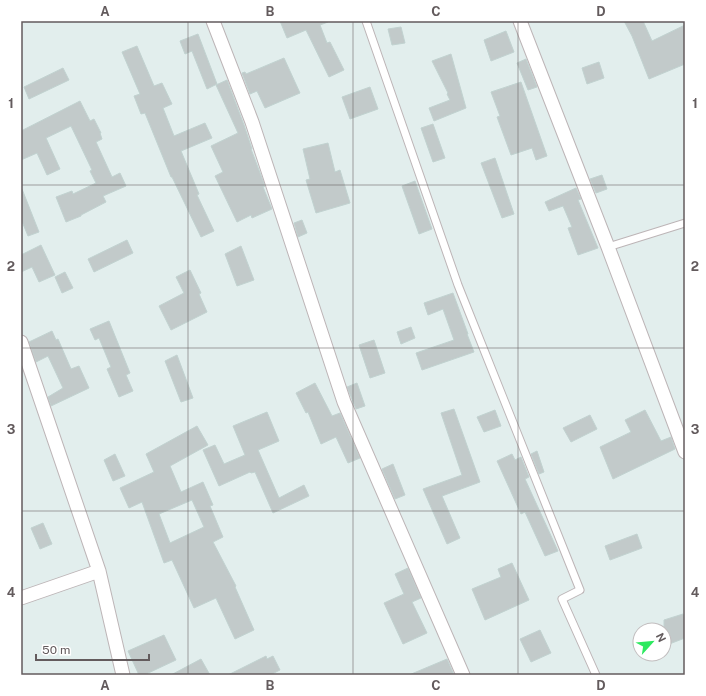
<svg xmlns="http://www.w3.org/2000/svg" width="706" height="696" font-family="'Public Sans',sans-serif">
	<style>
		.building { fill: #c2caca; stroke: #c1d2d0; fill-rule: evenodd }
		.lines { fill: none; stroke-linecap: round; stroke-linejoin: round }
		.lane-casing { stroke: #bdb5b7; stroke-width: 9 }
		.street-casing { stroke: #bdb5b7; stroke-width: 15 }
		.lane { stroke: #fff; stroke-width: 7 }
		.street { stroke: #fff; stroke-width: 13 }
		.grid { fill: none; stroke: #635b5d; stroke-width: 1; stroke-opacity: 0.55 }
		.neatline { fill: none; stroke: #635b5d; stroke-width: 1.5 }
		.grid-label { font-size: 13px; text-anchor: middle; font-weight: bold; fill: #635b5d }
	</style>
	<rect width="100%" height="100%" fill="#e2eeed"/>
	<path class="building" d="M 280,21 L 328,21 L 328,22 L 320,25 L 327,43 L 330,42 L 344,70 L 329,77 L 306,30 L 287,38 Z
		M 624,21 L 643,21 L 652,41 L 685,25 L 685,64 L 649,79 L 632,36 Z
		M 401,27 L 405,43 L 392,45 L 388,29 Z
		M 506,31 L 514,52 L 491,61 L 484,40 Z
		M 198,34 L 217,84 L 207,89 L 192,51 L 185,54 L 180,41 Z
		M 137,46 L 154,86 L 162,83 L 172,104 L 163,108 L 174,136 L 205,123 L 212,138 L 181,151 L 199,194 L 197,195 L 214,231 L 201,237 L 172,177 L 171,177 L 145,113 L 141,114 L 134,96 L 140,94 L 122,52 Z
		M 451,54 L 466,108 L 434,121 L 429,108 L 450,100 L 447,94 L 448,93 L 432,61 Z
		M 284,58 L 300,93 L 265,108 L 257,91 L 250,94 L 242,73 L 245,72 L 246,74 Z
		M 526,59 L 537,87 L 528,90 L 517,63 Z
		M 599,62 L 604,78 L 587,84 L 582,68 Z
		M 63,68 L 69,80 L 29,99 L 24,87 Z
		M 227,80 L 244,125 L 252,149 L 251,149 L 265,186 L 263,187 L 272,209 L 252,218 L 251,215 L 237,222 L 215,176 L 223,172 L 211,146 L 238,133 L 216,85 Z
		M 521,82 L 547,156 L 536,160 L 532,148 L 511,155 L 497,117 L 500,116 L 491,92 Z
		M 370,87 L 378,109 L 350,119 L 342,97 Z
		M 80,101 L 90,121 L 94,119 L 101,133 L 100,133 L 102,139 L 96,142 L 112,177 L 120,173 L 126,186 L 103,196 L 106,202 L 81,215 L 81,216 L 66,222 L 56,197 L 72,191 L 73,194 L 96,183 L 90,171 L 92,170 L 71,126 L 46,138 L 60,169 L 47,175 L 37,153 L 21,160 L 21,131 Z
		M 433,124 L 445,158 L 433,162 L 421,128 Z
		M 328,143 L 335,172 L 340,170 L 350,203 L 316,213 L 306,180 L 310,179 L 303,149 Z
		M 495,158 L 514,214 L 502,218 L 481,163 Z
		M 602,175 L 607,189 L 596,193 L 590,179 Z
		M 415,181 L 432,229 L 419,234 L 402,186 Z
		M 576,188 L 581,199 L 578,200 L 598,248 L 578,255 L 568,228 L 572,227 L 563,206 L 549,211 L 545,202 Z
		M 21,189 L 22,189 L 39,232 L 28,236 L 21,219 Z
		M 302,220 L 307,233 L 298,237 L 294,223 Z
		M 127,240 L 133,253 L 94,272 L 88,259 Z
		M 41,245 L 55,275 L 39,282 L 32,267 L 21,272 L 21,255 Z
		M 241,246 L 254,280 L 237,286 L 225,254 Z
		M 190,270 L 201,293 L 199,294 L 207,312 L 171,330 L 159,306 L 184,293 L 176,277 Z
		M 65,272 L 73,288 L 62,293 L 55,277 Z
		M 453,293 L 468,334 L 467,334 L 474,352 L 422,370 L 416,353 L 454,340 L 443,309 L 428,315 L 424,303 Z
		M 109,321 L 130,373 L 126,375 L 133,391 L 119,397 L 107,369 L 111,367 L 99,338 L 95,340 L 90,329 Z
		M 411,327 L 415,338 L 401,344 L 397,332 Z
		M 52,331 L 56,340 L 58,339 L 71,369 L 79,366 L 89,388 L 51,406 L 48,397 L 63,388 L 48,356 L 36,362 L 29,342 Z
		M 374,340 L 385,373 L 370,378 L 359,345 Z
		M 177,355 L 193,398 L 181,402 L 165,361 Z
		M 315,383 L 332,416 L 340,413 L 360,458 L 348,463 L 336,437 L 321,444 L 308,412 L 306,413 L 296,393 Z
		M 357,383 L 365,406 L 356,409 L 347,387 Z
		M 454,409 L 480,482 L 442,496 L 460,538 L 447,544 L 423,489 L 462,475 L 441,413 Z
		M 495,410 L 501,426 L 484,432 L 477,417 Z
		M 645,410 L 661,441 L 671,437 L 675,449 L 613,479 L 600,447 L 631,432 L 625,420 Z
		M 267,412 L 279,441 L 258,450 L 279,498 L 304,485 L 309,496 L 273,513 L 255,472 L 251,473 L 250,472 L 219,486 L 203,450 L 215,445 L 224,464 L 245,455 L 233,426 Z
		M 590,415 L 597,429 L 571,442 L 563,428 Z
		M 197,426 L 208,445 L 170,466 L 181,492 L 203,482 L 213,505 L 210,506 L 223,537 L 213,542 L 236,586 L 235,587 L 254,630 L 235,639 L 216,598 L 194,608 L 172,560 L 164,563 L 142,502 L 129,508 L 120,488 L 154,472 L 146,454 ZM 192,500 L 204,527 L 170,543 L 159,514 Z
		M 537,451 L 544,472 L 539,474 L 531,454 Z
		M 115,454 L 125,476 L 113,481 L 104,460 Z
		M 512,454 L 515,460 L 521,457 L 529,477 L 525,479 L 558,551 L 545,556 L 525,512 L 521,514 L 497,461 Z
		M 393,464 L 405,495 L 395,499 L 382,469 Z
		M 43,523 L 52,544 L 40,549 L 31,528 Z
		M 637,534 L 642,548 L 610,560 L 605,546 Z
		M 512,563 L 529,600 L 485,620 L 472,589 L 501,577 L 498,569 Z
		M 408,568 L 421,598 L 412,602 L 427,633 L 403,644 L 384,603 L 404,594 L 395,574 Z
		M 683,614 L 685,620 L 685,638 L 664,646 L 664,620 Z
		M 540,630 L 551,653 L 531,662 L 520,639 Z
		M 164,635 L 176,660 L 144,675 L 139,675 L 128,651 Z
		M 266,656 L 267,659 L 273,656 L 280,670 L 270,675 L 228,675 Z
		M 201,659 L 210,675 L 171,675 Z
		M 447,659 L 454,675 L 409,675 Z"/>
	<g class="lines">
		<defs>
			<path id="lane" d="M 366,21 L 458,285 L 580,590 L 562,599 L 596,675
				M 608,247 L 685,223"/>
			<path id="street" d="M 213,21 L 252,122 L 344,402 L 463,675
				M 520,21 L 608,247 L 685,452
				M 21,342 L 99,571 L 123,675
				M 21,598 L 99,571"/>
		</defs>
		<use href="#lane" class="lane-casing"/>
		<use href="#street" class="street-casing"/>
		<use href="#lane" class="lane"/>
		<use href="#street" class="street"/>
	</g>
	<path class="grid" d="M 188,21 L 188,675M 353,21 L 353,675M 518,21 L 518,675M 21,185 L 685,185M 21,348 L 685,348M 21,511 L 685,511"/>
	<rect width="706" height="696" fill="none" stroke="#ffffff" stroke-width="44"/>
	<g transform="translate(652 642) rotate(63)"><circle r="19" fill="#ffffff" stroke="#c1bdbe"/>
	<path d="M0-3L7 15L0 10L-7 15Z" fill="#2de95f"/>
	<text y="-6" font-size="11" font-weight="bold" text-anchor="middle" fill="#635b5d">N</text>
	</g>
	<path d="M36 654v6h113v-6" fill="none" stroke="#635b5d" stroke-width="2"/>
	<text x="42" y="654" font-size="12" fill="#635b5d" stroke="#ffffff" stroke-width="3" paint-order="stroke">50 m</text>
	<rect x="22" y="22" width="662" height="652" class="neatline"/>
	<g class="grid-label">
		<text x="105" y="16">A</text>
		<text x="270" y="16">B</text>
		<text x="436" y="16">C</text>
		<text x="601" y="16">D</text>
		<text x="11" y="108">1</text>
		<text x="695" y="108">1</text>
		<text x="11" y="271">2</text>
		<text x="695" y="271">2</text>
		<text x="11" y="434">3</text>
		<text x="695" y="434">3</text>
		<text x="11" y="597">4</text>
		<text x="695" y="597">4</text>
		<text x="105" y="690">A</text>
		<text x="270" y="690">B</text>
		<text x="436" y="690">C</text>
		<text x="601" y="690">D</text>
	</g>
</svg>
